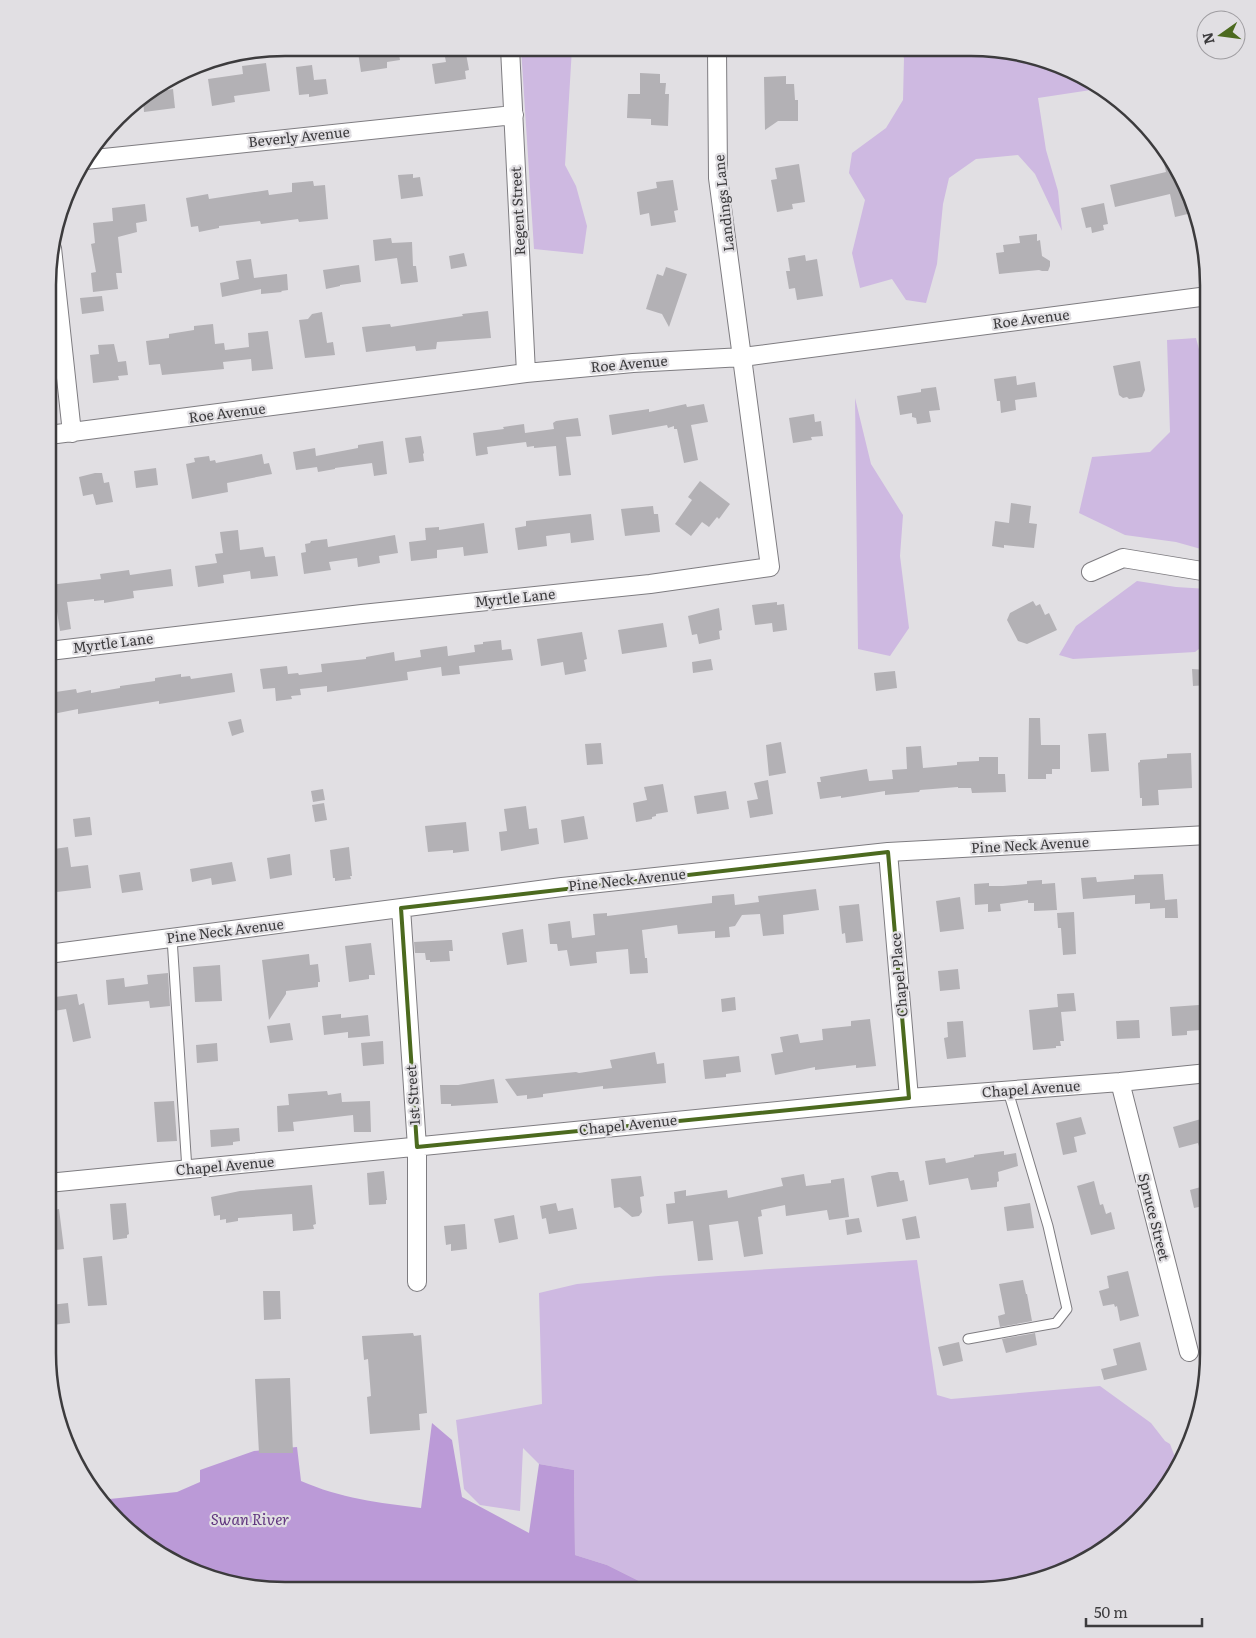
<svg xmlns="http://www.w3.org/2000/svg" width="1256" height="1638" font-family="Literata,serif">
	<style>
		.green { fill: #ceb9e1 }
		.water { fill: #bb9ad7 }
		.building { fill: #b3b1b5 }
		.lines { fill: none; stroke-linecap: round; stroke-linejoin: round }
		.lane-casing { stroke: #7e7c80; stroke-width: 11 }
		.street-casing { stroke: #7e7c80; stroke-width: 20 }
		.lane { stroke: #fff; stroke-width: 9 }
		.street { stroke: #fff; stroke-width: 18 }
		.marked { fill: none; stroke: #4c6a1f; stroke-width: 4; stroke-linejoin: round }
		.labels { text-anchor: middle; stroke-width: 4.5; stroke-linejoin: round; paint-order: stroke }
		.street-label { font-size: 14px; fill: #3c3b3d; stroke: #e1dfe3 }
		.water-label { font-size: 15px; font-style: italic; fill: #60357e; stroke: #e1dfe3 }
		.rim { fill: none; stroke: #3c3b3d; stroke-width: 2.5 }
	</style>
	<rect width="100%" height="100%" fill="#e1dfe3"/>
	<path class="green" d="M 521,48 L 572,48 L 565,165 L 576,186 L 587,226 L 583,254 L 534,249 Z
		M 898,49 L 1002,50 L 1104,88 L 1038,98 L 1046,150 L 1058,191 L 1062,231 L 1035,174 L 1018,155 L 976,159 L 949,178 L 943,204 L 937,264 L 926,303 L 906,300 L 892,279 L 860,288 L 852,253 L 865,200 L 849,173 L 852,153 L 886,128 L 903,100 L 904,58 Z
		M 1196,338 L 1208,383 L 1208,551 L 1176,542 L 1125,535 L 1079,513 L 1092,457 L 1150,452 L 1170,432 L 1167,340 Z
		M 855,398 L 871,464 L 903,515 L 900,556 L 909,628 L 890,656 L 858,649 Z
		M 1137,581 L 1176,587 L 1208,589 L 1208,642 L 1195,652 L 1073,659 L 1059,655 L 1076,626 Z
		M 917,1260 L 937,1395 L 951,1399 L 1100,1386 L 1151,1423 L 1165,1441 L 1170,1444 L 1178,1465 L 1168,1485 L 1128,1531 L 1076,1566 L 971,1590 L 766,1590 L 770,1587 L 730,1589 L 720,1583 L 700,1589 L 657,1590 L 607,1565 L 575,1555 L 574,1470 L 539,1464 L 523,1448 L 520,1511 L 480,1505 L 464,1489 L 456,1420 L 542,1404 L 539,1293 L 577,1284 L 658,1276 Z"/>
	<path class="water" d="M 432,1423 L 452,1440 L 462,1497 L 529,1533 L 539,1464 L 574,1470 L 575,1555 L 607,1565 L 657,1590 L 254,1589 L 153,1550 L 107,1510 L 100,1500 L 177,1492 L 200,1482 L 200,1470 L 254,1451 L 297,1447 L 301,1481 C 340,1498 379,1503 421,1508 Z
		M 720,1583 L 730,1589 L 772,1587 L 766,1590 L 684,1590 L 700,1589 Z"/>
	<path class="building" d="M 384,48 L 385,50 L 398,48 L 400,60 L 387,62 L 387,68 L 361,72 L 358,52 Z
		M 450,48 L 465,48 L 469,70 L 465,71 L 466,79 L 435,84 L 432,64 L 446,62 L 445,57 L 451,56 Z
		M 266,63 L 270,91 L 234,96 L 235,102 L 212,106 L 208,79 L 243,74 L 242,66 Z
		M 312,65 L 314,80 L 326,79 L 328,94 L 309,97 L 309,94 L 299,95 L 296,67 Z
		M 640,73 L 660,74 L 660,83 L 666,83 L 665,94 L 669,94 L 668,126 L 651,125 L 651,119 L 627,118 L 628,94 L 640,94 Z
		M 786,76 L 786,84 L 794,84 L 795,100 L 798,100 L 798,121 L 778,121 L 765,130 L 764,77 Z
		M 173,89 L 175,108 L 144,112 L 143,98 L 154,92 Z
		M 1160,146 L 1184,180 L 1192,213 L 1175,217 L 1170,194 L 1115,207 L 1110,185 L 1166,172 Z
		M 799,164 L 805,202 L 792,204 L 793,209 L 777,212 L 771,180 L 777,179 L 775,168 Z
		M 413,174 L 413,178 L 420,177 L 423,196 L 401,199 L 398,175 Z
		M 673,180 L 678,210 L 674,211 L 676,222 L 651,226 L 649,213 L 640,215 L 637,192 L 657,188 L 656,182 Z
		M 313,181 L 314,186 L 325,185 L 328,219 L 299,222 L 298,219 L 261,224 L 260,221 L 219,226 L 219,228 L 199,232 L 198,226 L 191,227 L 186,198 L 208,194 L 209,199 L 268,190 L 269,195 L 292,192 L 292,183 Z
		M 1104,203 L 1108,224 L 1103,225 L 1104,230 L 1092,233 L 1091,227 L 1086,228 L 1081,208 Z
		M 145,204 L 147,221 L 136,223 L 137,232 L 118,237 L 122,273 L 116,273 L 118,289 L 93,292 L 91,273 L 96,272 L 91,244 L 95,243 L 93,223 L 113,221 L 112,208 Z
		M 1037,234 L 1037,241 L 1040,240 L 1042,256 L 1050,261 L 1050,266 L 1048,271 L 1042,271 L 1039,270 L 999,274 L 996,253 L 1004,252 L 1003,245 L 1020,243 L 1019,236 Z
		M 391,238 L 392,243 L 412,242 L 413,266 L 416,266 L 418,282 L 401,284 L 397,258 L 375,261 L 373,240 Z
		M 464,253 L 467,266 L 451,269 L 449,256 Z
		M 805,255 L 806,261 L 817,259 L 823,296 L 797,300 L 795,288 L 789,289 L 786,271 L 790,271 L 788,258 Z
		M 251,259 L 254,278 L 287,274 L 288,290 L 281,291 L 282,292 L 261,294 L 261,289 L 222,297 L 220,283 L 239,279 L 236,261 Z
		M 359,265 L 361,282 L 340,285 L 340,286 L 326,289 L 323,270 Z
		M 666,267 L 687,274 L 669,327 L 662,314 L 646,309 L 657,274 L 663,276 Z
		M 102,296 L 104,311 L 82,314 L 80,298 Z
		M 488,311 L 491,338 L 437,342 L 436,349 L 416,351 L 415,346 L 366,352 L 362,327 L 390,324 L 391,327 L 463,316 L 462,314 Z
		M 322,312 L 327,343 L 333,342 L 335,355 L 305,358 L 299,320 L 308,319 L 312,314 Z
		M 213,324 L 215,344 L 224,343 L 225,350 L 249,347 L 248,333 L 268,331 L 273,369 L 252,371 L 251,359 L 223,362 L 224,369 L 162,375 L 160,364 L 149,365 L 146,341 L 169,338 L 169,334 L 194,330 L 194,326 Z
		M 114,344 L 118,362 L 126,361 L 128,375 L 118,376 L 119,380 L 93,383 L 90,355 L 99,354 L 98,345 Z
		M 1140,361 L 1145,390 L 1142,397 L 1129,399 L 1127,397 L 1123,398 L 1119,395 L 1113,366 Z
		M 1016,376 L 1017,385 L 1035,382 L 1037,397 L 1015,400 L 1016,410 L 1001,413 L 1000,401 L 997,401 L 994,379 Z
		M 936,387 L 940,410 L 929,411 L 931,422 L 917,424 L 916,418 L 912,417 L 912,413 L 900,415 L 897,396 L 921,392 L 921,389 Z
		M 686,404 L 687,407 L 704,404 L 708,422 L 691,425 L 698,460 L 684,463 L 677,429 L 674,429 L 674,426 L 668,428 L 667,425 L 612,435 L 609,415 L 649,409 L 649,412 Z
		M 814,414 L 815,422 L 821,421 L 823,436 L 811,437 L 812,440 L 793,443 L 789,418 Z
		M 578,418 L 581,436 L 566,437 L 571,475 L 559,476 L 556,446 L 534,448 L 534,446 L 527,447 L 526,442 L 487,447 L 488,454 L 476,456 L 473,433 L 504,429 L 503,427 L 524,424 L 525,433 L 554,429 L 553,423 L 556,421 Z
		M 421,436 L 424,453 L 423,454 L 424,461 L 409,463 L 405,438 Z
		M 383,441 L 387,474 L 374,476 L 372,463 L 335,468 L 335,469 L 318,472 L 317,467 L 296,470 L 293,452 L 315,448 L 316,456 L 358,448 L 358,445 Z
		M 262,454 L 264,464 L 269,463 L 272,474 L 227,483 L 228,492 L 192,499 L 186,464 L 195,462 L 194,458 L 209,456 L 210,461 L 215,460 L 216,463 Z
		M 156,468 L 158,485 L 136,488 L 134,471 Z
		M 95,473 L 102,473 L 104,483 L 109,482 L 113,502 L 96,505 L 93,494 L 83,496 L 79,477 Z
		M 700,481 L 730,504 L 719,519 L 717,517 L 709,527 L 702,522 L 691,536 L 675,524 L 692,500 L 688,497 Z
		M 1011,503 L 1031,506 L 1029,523 L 1037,524 L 1034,548 L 1004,545 L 1004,548 L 992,546 L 995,521 L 1009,523 Z
		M 653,506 L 654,514 L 658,514 L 660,532 L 625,536 L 621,509 Z
		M 591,514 L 594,540 L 571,543 L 570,533 L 546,536 L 547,546 L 518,550 L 515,528 L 526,526 L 526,521 Z
		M 484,523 L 488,553 L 464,556 L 463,547 L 437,550 L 437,558 L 411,561 L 409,542 L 426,540 L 425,528 L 439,527 L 439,530 Z
		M 238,530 L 240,550 L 263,547 L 265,557 L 275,556 L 278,576 L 251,579 L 250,571 L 223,575 L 224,583 L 198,587 L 195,566 L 217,563 L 215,554 L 223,553 L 220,532 Z
		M 395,535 L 398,553 L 379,556 L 380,563 L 358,567 L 357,558 L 329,562 L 331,570 L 304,574 L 301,553 L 306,552 L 305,544 L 310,543 L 311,541 L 327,539 L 328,547 Z
		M 171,569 L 173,586 L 133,591 L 134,598 L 104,603 L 104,600 L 94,601 L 94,599 L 67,602 L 71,629 L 60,631 L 56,605 L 49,606 L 49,585 L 101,579 L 100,574 L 129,570 L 130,575 Z
		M 1033,601 L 1036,606 L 1040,604 L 1045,615 L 1049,613 L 1057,630 L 1027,644 L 1018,641 L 1007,620 L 1010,613 Z
		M 777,602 L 777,605 L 784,604 L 787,630 L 773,632 L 772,623 L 755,625 L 752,605 Z
		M 719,608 L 722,630 L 719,631 L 720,639 L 699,644 L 697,634 L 692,635 L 688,616 Z
		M 663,623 L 667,647 L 622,654 L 618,630 Z
		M 582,632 L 587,659 L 584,660 L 586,671 L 565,675 L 563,662 L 541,666 L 537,639 Z
		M 501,640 L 502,650 L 511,649 L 513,660 L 459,666 L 460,674 L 442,676 L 441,667 L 407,672 L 408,680 L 327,692 L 327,686 L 300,689 L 301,695 L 291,696 L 292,699 L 276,701 L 275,688 L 263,689 L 260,669 L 287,666 L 288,674 L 298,673 L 299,675 L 322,672 L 321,664 L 366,659 L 366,657 L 394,652 L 395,661 L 421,657 L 420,650 L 447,646 L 448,656 L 475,652 L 474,645 L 483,644 L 483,642 Z
		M 711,659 L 713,670 L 693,673 L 692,662 Z
		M 1192,669 L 1208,670 L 1208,685 L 1193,686 Z
		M 895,671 L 897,688 L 876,691 L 874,673 Z
		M 232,673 L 235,692 L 159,704 L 159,701 L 78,714 L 78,709 L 53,714 L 49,693 L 76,689 L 77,693 L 91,690 L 91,693 L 120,688 L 120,686 L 155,681 L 155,678 L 181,674 L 181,677 L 190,676 L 191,679 Z
		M 1029,718 L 1040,718 L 1041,745 L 1060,745 L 1060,769 L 1052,769 L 1052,774 L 1046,774 L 1046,779 L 1028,779 Z
		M 241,719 L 244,732 L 232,736 L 228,722 Z
		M 1106,733 L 1109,771 L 1091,772 L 1088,734 Z
		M 781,742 L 786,773 L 769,776 L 766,745 Z
		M 601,743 L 603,764 L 587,765 L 585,744 Z
		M 921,746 L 923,768 L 957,765 L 957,762 L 979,761 L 979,757 L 998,757 L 998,774 L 1005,774 L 1006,792 L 972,793 L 971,788 L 958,788 L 958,787 L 920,790 L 919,792 L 885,795 L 885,791 L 841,798 L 841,796 L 820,799 L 817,782 L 821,782 L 820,777 L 867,769 L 869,781 L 893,779 L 892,770 L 907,769 L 906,747 Z
		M 1191,753 L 1192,788 L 1158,790 L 1159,805 L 1142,806 L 1142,798 L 1140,798 L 1138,763 L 1140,762 L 1140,760 L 1167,758 L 1167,754 Z
		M 768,780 L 773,814 L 750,818 L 747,801 L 758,799 L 754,783 Z
		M 663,784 L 668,812 L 656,814 L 656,816 L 652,817 L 652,819 L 636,822 L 633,803 L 647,800 L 644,787 Z
		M 323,789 L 325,800 L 313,802 L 311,791 Z
		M 726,791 L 729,809 L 697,814 L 694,796 Z
		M 324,803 L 327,820 L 315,822 L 312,805 Z
		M 526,806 L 529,829 L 537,828 L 539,844 L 501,851 L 499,832 L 507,831 L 504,809 Z
		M 584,816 L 588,839 L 564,843 L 561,820 Z
		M 90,817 L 92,835 L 75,837 L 73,819 Z
		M 466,822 L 469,851 L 453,853 L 453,850 L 428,852 L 425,826 Z
		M 68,847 L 71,867 L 88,865 L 91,888 L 48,893 L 48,858 L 55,857 L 54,849 Z
		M 349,847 L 352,876 L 350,876 L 351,879 L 335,881 L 335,878 L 333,878 L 330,850 Z
		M 290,854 L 292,875 L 270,879 L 267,858 Z
		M 232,862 L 236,881 L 212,885 L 211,878 L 192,882 L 190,869 Z
		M 140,872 L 143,890 L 122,893 L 119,875 Z
		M 1163,874 L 1165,900 L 1177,899 L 1178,918 L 1165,918 L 1165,908 L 1150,909 L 1150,903 L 1135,904 L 1135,895 L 1083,899 L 1081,878 L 1096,877 L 1097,882 L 1134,879 L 1134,875 Z
		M 1042,880 L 1042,884 L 1055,883 L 1057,910 L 1034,911 L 1034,903 L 1028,903 L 1028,900 L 1000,904 L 1001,911 L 988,912 L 988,904 L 975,905 L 974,884 L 989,883 L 989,886 L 1003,886 L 1027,884 L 1027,881 Z
		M 816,889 L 819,910 L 783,915 L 784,934 L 763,936 L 760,914 L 742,915 L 735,926 L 729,927 L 730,937 L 715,938 L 715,931 L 678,934 L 677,925 L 642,930 L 645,958 L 647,958 L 648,973 L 630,974 L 628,949 L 596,952 L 597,963 L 570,966 L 567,950 L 558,951 L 557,944 L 550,944 L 548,924 L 570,921 L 572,938 L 595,935 L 593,914 L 607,913 L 607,916 L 712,903 L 712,896 L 734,894 L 735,905 L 759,902 L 758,896 Z
		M 960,897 L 964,929 L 940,932 L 936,901 Z
		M 859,904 L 863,941 L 846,943 L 845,933 L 842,934 L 839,906 Z
		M 1074,912 L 1076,954 L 1063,955 L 1061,928 L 1058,928 L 1057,913 Z
		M 523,929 L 527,962 L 507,965 L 502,933 Z
		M 449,940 L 452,940 L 453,951 L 449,951 L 450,961 L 430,962 L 430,960 L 426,960 L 425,953 L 415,953 L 414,942 Z
		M 371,943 L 375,975 L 369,975 L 369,979 L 349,982 L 345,946 Z
		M 309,954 L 310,965 L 318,964 L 320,982 L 318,982 L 318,987 L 286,991 L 286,994 L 269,1020 L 262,960 Z
		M 220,965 L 222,1001 L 195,1002 L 193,967 Z
		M 958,969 L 960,989 L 940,991 L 938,971 Z
		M 168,973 L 170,1006 L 150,1008 L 149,1001 L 108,1005 L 106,980 L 124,978 L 125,987 L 148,984 L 147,975 Z
		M 1074,993 L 1076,1011 L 1061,1012 L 1064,1041 L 1060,1041 L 1061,1046 L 1056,1046 L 1056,1048 L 1033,1050 L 1029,1010 L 1058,1007 L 1057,994 Z
		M 77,994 L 79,1005 L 84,1003 L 91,1038 L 73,1042 L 66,1009 L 48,1012 L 48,998 Z
		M 735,997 L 736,1010 L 722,1012 L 721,999 Z
		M 1199,1005 L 1201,1030 L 1187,1031 L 1187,1035 L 1172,1036 L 1170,1007 Z
		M 341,1014 L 341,1018 L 368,1015 L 370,1036 L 348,1038 L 348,1032 L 324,1035 L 322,1016 Z
		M 870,1019 L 876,1066 L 856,1068 L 856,1065 L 815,1070 L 815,1067 L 775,1075 L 771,1054 L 783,1052 L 780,1037 L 798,1034 L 800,1043 L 823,1040 L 822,1029 L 851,1026 L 851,1021 Z
		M 1139,1020 L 1140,1038 L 1117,1039 L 1116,1021 Z
		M 963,1021 L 966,1057 L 947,1059 L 944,1038 L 948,1037 L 947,1022 Z
		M 290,1023 L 293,1040 L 270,1043 L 267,1026 Z
		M 383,1041 L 384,1064 L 363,1066 L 361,1043 Z
		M 217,1043 L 218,1061 L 197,1063 L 196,1045 Z
		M 655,1052 L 657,1064 L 664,1063 L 666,1083 L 603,1089 L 603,1086 L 543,1094 L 543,1097 L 527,1099 L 527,1095 L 517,1096 L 505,1079 L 576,1072 L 579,1073 L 612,1068 L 610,1060 Z
		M 739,1056 L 741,1072 L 726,1074 L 726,1077 L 705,1079 L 703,1060 Z
		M 494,1079 L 498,1103 L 451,1106 L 451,1104 L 441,1104 L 440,1085 L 458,1085 Z
		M 327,1091 L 328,1095 L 341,1093 L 342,1102 L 370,1101 L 371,1132 L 354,1132 L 353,1115 L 293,1122 L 294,1131 L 278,1132 L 277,1106 L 289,1105 L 288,1094 Z
		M 174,1101 L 177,1141 L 157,1142 L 154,1102 Z
		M 1081,1117 L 1086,1134 L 1074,1137 L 1077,1152 L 1063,1155 L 1056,1123 Z
		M 1208,1117 L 1208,1165 L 1205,1166 L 1198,1143 L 1179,1148 L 1173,1127 Z
		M 239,1128 L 240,1141 L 233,1142 L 233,1145 L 211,1147 L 210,1130 Z
		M 1004,1151 L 1004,1155 L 1016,1153 L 1018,1166 L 998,1172 L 999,1181 L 997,1182 L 997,1187 L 971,1190 L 968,1178 L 929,1185 L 925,1161 L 945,1158 L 946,1163 L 974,1157 L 974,1155 Z
		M 384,1171 L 387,1200 L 386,1200 L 386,1204 L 369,1205 L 367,1173 Z
		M 889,1172 L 898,1172 L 900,1181 L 904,1180 L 908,1201 L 877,1207 L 871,1176 Z
		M 804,1174 L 806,1186 L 831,1183 L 831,1180 L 844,1178 L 849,1217 L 829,1220 L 827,1210 L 786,1216 L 785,1205 L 761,1210 L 762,1216 L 758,1217 L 763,1254 L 744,1257 L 738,1221 L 709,1225 L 713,1260 L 698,1261 L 693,1221 L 668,1224 L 666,1204 L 675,1203 L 674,1192 L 686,1190 L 686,1196 L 727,1190 L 728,1198 L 783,1186 L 781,1178 Z
		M 641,1176 L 644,1196 L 640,1197 L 642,1212 L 639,1216 L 632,1217 L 620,1207 L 614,1208 L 611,1179 Z
		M 1094,1181 L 1100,1205 L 1103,1204 L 1106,1214 L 1111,1212 L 1115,1229 L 1091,1235 L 1077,1186 Z
		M 312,1185 L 316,1224 L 313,1225 L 314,1229 L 293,1231 L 292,1214 L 238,1218 L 238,1221 L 226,1223 L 226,1219 L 220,1220 L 220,1215 L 214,1216 L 211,1197 L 240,1191 Z
		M 1208,1185 L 1208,1205 L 1194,1208 L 1190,1190 Z
		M 126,1203 L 129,1234 L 127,1235 L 127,1238 L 113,1240 L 110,1204 Z
		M 556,1203 L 558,1211 L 573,1208 L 577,1229 L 549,1234 L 546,1218 L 542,1219 L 540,1206 Z
		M 1030,1203 L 1034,1228 L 1007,1231 L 1004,1207 Z
		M 59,1209 L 64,1249 L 48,1251 L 48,1211 Z
		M 514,1215 L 518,1239 L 499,1243 L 494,1219 Z
		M 916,1216 L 920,1238 L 906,1240 L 902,1219 Z
		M 859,1218 L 862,1232 L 847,1235 L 845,1220 Z
		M 465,1224 L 467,1249 L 451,1251 L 451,1244 L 446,1245 L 444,1226 Z
		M 102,1256 L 107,1305 L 88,1306 L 83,1258 Z
		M 1128,1271 L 1139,1316 L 1120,1321 L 1117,1306 L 1115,1307 L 1114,1304 L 1103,1306 L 1099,1291 L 1109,1288 L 1107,1276 Z
		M 1023,1280 L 1026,1294 L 1027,1294 L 1032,1321 L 1000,1327 L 998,1316 L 1005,1314 L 999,1284 Z
		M 263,1291 L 280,1291 L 281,1319 L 264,1320 Z
		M 68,1303 L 70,1323 L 52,1325 L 50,1305 Z
		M 413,1333 L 414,1336 L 421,1335 L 427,1413 L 419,1414 L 420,1430 L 370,1434 L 367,1397 L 371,1396 L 368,1359 L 364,1360 L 362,1336 Z
		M 1035,1333 L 1037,1345 L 1006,1353 L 1002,1339 Z
		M 959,1342 L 963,1361 L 943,1366 L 938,1347 Z
		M 1140,1342 L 1147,1370 L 1104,1380 L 1101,1369 L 1117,1365 L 1113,1349 Z
		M 290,1378 L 293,1453 L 259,1453 L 255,1379 Z"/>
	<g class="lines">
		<defs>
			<path id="lane" d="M 172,938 L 187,1170
				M 968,1339 L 1056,1323 L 1067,1309 L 1048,1226 L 1008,1091"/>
			<path id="street" d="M 510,48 L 526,373
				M 85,160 L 514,115
				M 52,248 L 72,433
				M 49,435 L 526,373 L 633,363 L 743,357 L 1208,296
				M 1091,572 L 1123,558 L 1208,572
				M 49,651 L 362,614 L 650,584 L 770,567 L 718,178 L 717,49
				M 888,852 L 909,1098
				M 401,908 L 417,1147 L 417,1282
				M 48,954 L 562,887 L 888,852 L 1208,835
				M 1120,1082 L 1189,1352
				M 48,1183 L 909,1098 L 1120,1082 L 1208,1073"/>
		</defs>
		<use href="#lane" class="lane-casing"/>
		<use href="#street" class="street-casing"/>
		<use href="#lane" class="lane"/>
		<use href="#street" class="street"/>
	</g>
	<path class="marked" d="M 888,852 L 909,1098 L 417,1147 L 401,908 Z"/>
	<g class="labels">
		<g class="street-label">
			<text transform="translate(299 137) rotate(-6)" y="5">Beverly Avenue</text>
			<text transform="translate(724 203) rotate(-96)" y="5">Landings Lane</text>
			<text transform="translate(518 211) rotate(-93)" y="5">Regent Street</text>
			<text transform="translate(1031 319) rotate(-7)" y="5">Roe Avenue</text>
			<text transform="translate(629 364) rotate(-5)" y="5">Roe Avenue</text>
			<text transform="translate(227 413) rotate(-7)" y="5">Roe Avenue</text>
			<text transform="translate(515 598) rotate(-6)" y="5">Myrtle Lane</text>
			<text transform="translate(113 643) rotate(-7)" y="5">Myrtle Lane</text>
			<text transform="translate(1030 845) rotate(-3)" y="5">Pine Neck Avenue</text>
			<text transform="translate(627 880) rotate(-6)" y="5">Pine Neck Avenue</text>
			<text transform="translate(225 931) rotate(-7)" y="5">Pine Neck Avenue</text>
			<text transform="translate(899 975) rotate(-95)" y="5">Chapel Place</text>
			<text transform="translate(1031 1089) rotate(-4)" y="5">Chapel Avenue</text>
			<text transform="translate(413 1095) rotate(-94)" y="5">1st Street</text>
			<text transform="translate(628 1125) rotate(-6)" y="5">Chapel Avenue</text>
			<text transform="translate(225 1166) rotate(-5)" y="5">Chapel Avenue</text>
			<text transform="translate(1154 1217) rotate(76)" y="5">Spruce Street</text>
		</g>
		<g class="water-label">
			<text x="250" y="1525">Swan River</text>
		</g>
	</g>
	<path d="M0 0H1256V1638H0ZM285 56H971A229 229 0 0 1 1200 285V1353A229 229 0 0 1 971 1582H285A229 229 0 0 1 56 1353V285A229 229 0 0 1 285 56Z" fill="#e1dfe3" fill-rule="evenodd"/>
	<path class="rim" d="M285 56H971A229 229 0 0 1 1200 285V1353A229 229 0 0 1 971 1582H285A229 229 0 0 1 56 1353V285A229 229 0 0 1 285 56Z"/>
	<g transform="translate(1221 35) rotate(256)"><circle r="24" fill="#e1dfe3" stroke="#9f9da1"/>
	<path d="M0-4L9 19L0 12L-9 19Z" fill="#4c6a1f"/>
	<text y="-8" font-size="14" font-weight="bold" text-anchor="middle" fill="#3c3b3d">N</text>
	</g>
	<path d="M1086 1618v8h116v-8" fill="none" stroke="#3c3b3d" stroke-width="2.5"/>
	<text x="1094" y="1618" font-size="15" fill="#3c3b3d" stroke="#e1dfe3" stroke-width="4" paint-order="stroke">50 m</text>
</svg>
